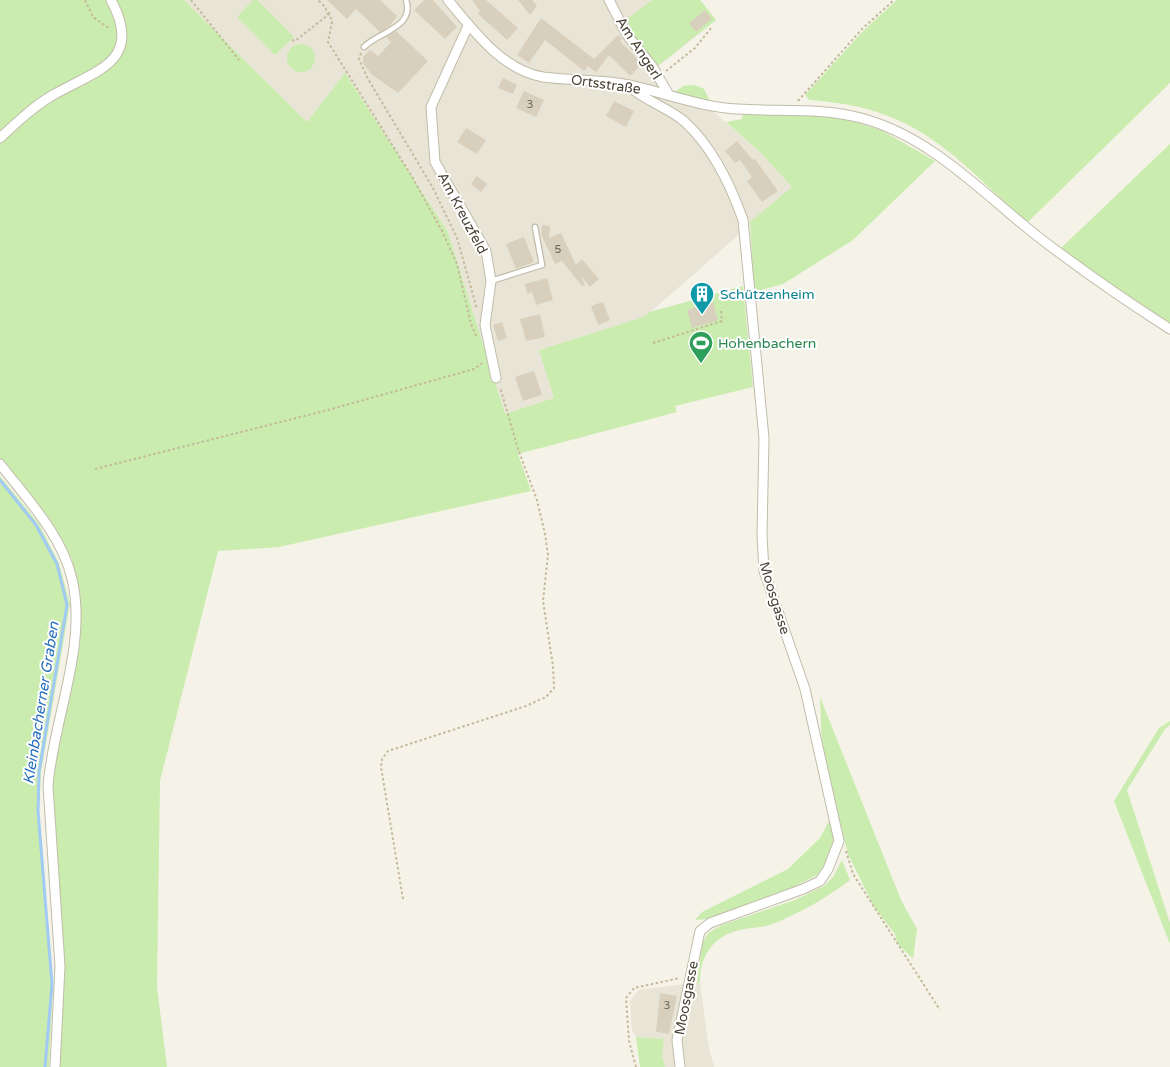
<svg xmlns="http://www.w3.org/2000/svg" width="1170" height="1067" font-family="'Varela Round',sans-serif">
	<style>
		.residential { fill: #e9e5d6 }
		.green { fill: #caecaf }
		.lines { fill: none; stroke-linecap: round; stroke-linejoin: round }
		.stream { stroke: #a1caf5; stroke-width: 3 }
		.building { fill: #d8d0bd }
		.service-casing { stroke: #c1bcaa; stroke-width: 7 }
		.minor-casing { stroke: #c1bcaa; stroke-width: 11 }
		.path { stroke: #c4b99a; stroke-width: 2; stroke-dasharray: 2.5 2.5; stroke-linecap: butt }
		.service { stroke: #fff; stroke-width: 4.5 }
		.minor { stroke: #fff; stroke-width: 9 }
		.labels { text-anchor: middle; stroke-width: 4; stroke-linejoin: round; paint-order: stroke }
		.number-label { font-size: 11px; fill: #6d6758 }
		.street-label { font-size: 14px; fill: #494436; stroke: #fff }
		.culture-label { font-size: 14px; fill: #0d838f; stroke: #fff; text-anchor: start }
		.leisure-label { font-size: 14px; fill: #27864d; stroke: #fff; text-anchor: start }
		.water-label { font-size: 15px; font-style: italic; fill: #286fbd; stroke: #fff }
	</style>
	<rect width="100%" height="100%" fill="#f5f3e8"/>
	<path class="residential" d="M 184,0 L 700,0 L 716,20 L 656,68 L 673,93 L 710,101 L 714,112 L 762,154 L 793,187 L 645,317 L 539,350 L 555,398 L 505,414 L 448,232 L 345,73 L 307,122 Z
		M 700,982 L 709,1048 L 714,1067 L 665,1067 L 662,1055 L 664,1039 L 636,1037 L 632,1031 L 630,1001 L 639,990 Z"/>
	<path class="green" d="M 0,0 L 184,0 L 307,122 L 345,73 L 448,232 L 505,414 L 554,398 L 539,350 L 644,317 L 650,312 L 743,286 L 753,387 L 675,406 L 677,412 L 518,454 L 531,491 L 279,547 L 218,551 L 160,781 L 157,987 L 167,1067 L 57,1067 L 62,995 L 52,788 L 77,603 L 72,559 L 44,513 L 0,459 Z
		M 253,0 L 257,0 L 294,37 L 275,55 L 237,17 Z
		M 652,0 L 700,0 L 716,20 L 655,68 L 623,22 Z
		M 897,0 L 1170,0 L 1170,83 L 1027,223 C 985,185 942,136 888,116 C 862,106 836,102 809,100 L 805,95 L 864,30 Z
		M287 58a14 14 0 1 1 28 0a14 14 0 1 1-28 0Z
		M 695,85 L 704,89 L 710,101 L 673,93 L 683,86 Z
		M 791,113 L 845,119 L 881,130 L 935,161 L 853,240 L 783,284 L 754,292 L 750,222 L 792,187 L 762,154 L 726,122 L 742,119 L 743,114 Z
		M 1170,144 L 1170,324 L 1060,249 Z
		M 0,476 L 39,524 L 59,563 L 70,604 L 41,772 L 39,811 L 53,984 L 49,1067 L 0,1067 Z
		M 820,697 L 901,900 L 917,929 L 913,959 L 897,943 L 895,934 L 874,907 L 848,854 L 822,748 Z
		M 1170,721 L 1170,725 L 1165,729 L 1127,790 L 1170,923 L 1170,944 L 1114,801 L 1159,728 Z
		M 830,819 L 834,845 L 829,858 L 817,875 L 780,894 L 706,919 L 695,920 L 702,912 L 788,869 L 820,838 Z
		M 842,860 L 850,880 C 827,898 798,914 770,925 C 761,928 750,927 740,930 C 713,936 700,956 700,982 L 697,983 L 702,944 L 708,933 L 722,925 L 795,900 L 824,886 L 833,877 Z
		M 636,1037 L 664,1039 L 662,1055 L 665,1067 L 640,1067 Z"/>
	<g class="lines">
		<path class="stream" d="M 0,480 L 36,525 L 57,564 L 67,605 L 39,772 L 38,811 L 52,984 L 45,1067"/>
	</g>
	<path class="building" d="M 327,0 L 380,0 L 397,16 L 390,26 L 380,32 L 356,9 L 347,19 Z
		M 424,0 L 433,0 L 457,27 L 445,39 L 414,10 Z
		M 472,0 L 486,0 L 518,28 L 507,40 L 478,14 L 480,11 Z
		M 518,0 L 532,0 L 537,6 L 530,15 Z
		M 705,10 L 712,19 L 696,32 L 689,23 Z
		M 541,18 L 594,59 L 618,35 L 622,39 L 620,41 L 642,64 L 630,76 L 609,55 L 596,72 L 588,66 L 584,71 L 545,40 L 529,63 L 517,55 Z
		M 396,31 L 428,61 L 398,93 L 371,74 L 363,63 L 363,57 L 370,50 L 378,56 L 391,42 L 386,37 Z
		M 503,78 L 517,85 L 513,94 L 498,88 Z
		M 524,91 L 544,100 L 536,117 L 516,108 Z
		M 614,101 L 634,111 L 626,127 L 606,116 Z
		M 466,128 L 486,140 L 477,154 L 457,142 Z
		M 737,141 L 753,160 L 755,159 L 778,191 L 762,202 L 747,181 L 752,177 L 740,160 L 735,163 L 725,151 Z
		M 477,176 L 487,184 L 481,192 L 471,184 Z
		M 542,225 L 550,226 L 549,238 L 561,233 L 576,265 L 582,259 L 599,279 L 590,287 L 581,276 L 585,285 L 582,286 L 562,261 L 555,264 L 541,234 Z
		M 524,237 L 534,262 L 516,269 L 506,244 Z
		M 547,278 L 553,300 L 536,305 L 532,292 L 527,294 L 525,284 Z
		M 603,302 L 610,320 L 598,325 L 591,306 Z
		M 713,302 L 718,320 L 692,328 L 687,310 Z
		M 540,314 L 545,337 L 526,341 L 520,319 Z
		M 502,322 L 507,338 L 498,341 L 493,325 Z
		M 534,371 L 542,395 L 523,401 L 515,377 Z
		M 660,993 L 677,996 L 669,1034 L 656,1032 Z"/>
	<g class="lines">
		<defs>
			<path id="service" d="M 364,47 C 378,32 415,28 406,0
				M 491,281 L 542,265 L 535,227"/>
			<path id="minor" d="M 448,0 C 473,30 502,70 543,77 C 571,81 601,79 629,85 C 666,93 700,107 738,109 C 779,112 820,107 861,118 C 933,137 984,195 1041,239 C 1083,271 1126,301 1170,329
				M 609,0 L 627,35 L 652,66 L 669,95
				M 468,26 L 431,107 L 435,162 L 486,251 L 491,281 L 485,325 L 496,378
				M 627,85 C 645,101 669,108 685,122 C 712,147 731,186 743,220 L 764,438 L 762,535 L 764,571 L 805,689 L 839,841 L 828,869 L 820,881 L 803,889 L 710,923 L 700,931 L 677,1040 L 680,1067
				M 0,138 C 16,123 34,106 53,95 C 97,70 144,61 111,0
				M 0,464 C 27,499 62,535 72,579 C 88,645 53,720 48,786 L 60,966 L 55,1067"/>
		</defs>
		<use href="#service" class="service-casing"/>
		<use href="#minor" class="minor-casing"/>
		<path class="path" d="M 85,0 L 93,17 L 110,29
			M 191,0 L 239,60
			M 329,12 L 332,22 L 328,42 L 411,175 L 442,231 L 457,264 L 471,324 L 477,338
			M 292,40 L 295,41 L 328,15 L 325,7 L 318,0
			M 361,53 L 359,59 L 368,79 L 433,188 L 457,238 L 477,309
			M 666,71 L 695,48 L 712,27
			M 798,101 L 862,29 L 894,0
			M 653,343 L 722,321 L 721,310
			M 95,469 L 328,410 L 474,369 L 482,363
			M 846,851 L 853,874 L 940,1010
			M 403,899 L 381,767 L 382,759 L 388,751 L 526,706 L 546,697 L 554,688 L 553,666 L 543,601 L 548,555 L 545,534 L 537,500 L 518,449 L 500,387
			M 636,1067 L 629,1041 L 626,998 L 634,988 L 680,978"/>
		<use href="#service" class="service"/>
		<use href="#minor" class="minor"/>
	</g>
	<defs>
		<symbol id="building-pin" viewBox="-11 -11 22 30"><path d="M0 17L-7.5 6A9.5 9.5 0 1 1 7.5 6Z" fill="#0f9aa8" stroke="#fff"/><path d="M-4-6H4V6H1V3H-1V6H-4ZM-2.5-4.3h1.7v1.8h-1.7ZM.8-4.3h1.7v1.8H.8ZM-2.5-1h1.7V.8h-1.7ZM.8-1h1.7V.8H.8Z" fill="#fff"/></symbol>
		<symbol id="stadium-pin" viewBox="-11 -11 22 30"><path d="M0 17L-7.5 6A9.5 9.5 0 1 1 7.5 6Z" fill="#2e9e5b" stroke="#fff"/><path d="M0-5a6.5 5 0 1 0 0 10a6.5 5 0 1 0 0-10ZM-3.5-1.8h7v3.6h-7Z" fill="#fff"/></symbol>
	</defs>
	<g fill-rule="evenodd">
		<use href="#building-pin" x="688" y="280" width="28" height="38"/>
		<use href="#stadium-pin" x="687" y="329" width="28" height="38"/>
	</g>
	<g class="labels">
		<g class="number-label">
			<text x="530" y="108">3</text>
			<text x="558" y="253">5</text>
			<text x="667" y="1009">3</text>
		</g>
		<g class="street-label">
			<text transform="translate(639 48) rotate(57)" y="5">Am Angerl</text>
			<text transform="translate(606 84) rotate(8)" y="5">Ortsstraße</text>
			<text transform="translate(463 213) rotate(62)" y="5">Am Kreuzfeld</text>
			<text transform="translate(775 598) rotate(73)" y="5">Moosgasse</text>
			<text transform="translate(686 998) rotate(-79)" y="5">Moosgasse</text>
		</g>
		<g class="culture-label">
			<text x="720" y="299">Schützenheim</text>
		</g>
		<g class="leisure-label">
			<text x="718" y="348">Hohenbachern</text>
		</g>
		<g class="water-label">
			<text transform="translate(41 703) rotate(-81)" y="5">Kleinbacherner Graben</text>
		</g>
	</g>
</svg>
